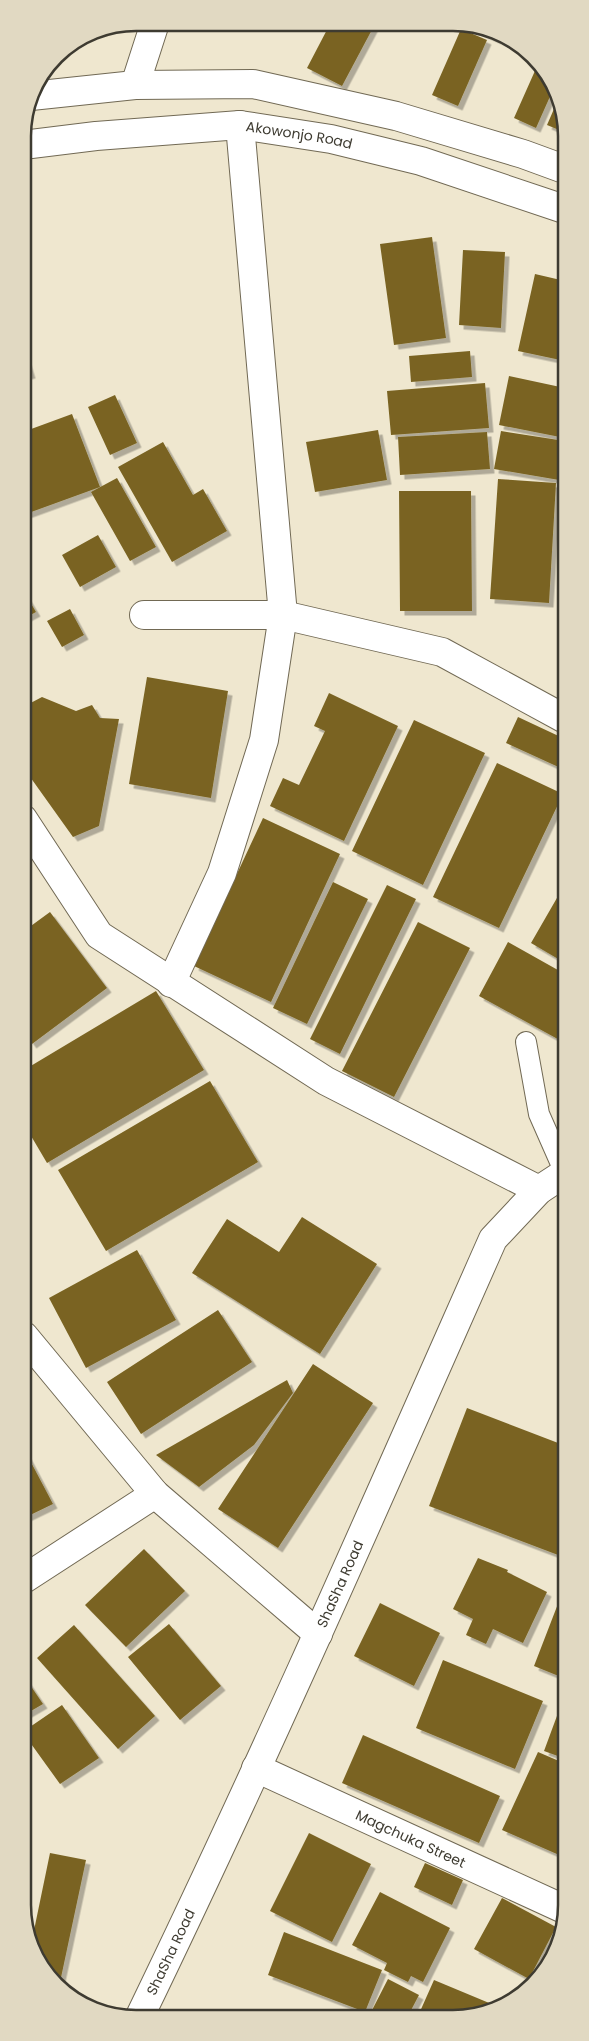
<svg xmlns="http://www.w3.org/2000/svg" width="589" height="2041" font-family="Poppins,sans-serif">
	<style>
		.building { fill: #7a6423; filter: url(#shadow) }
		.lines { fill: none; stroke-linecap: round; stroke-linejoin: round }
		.service-casing { stroke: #716954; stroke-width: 22 }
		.minor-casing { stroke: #716954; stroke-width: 30 }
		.tertiary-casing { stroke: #716954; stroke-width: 30 }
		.secondary-casing { stroke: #716954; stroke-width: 30 }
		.service { stroke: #fff; stroke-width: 20 }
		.minor { stroke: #fff; stroke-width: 28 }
		.tertiary { stroke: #fff; stroke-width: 28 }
		.secondary { stroke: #fff; stroke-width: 28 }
		.labels { text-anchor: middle; stroke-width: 5; stroke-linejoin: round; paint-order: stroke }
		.street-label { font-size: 14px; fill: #3e3b31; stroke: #efe7cf }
		.rim { fill: none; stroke: #3e3b31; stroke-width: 2.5 }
	</style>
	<defs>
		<filter id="shadow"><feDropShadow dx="4.5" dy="4.5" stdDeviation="0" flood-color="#0004"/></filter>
	</defs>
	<rect width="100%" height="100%" fill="#efe7cf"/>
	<path class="building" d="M 330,24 L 375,24 L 342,86 L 307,68 Z
		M 479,27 L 516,47 L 515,48 L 477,31 Z
		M 461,29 L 487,40 L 458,106 L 432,95 Z
		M 538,64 L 552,92 L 536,128 L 514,118 Z
		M 557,102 L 564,115 L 564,132 L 547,125 Z
		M 432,237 L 446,338 L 394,345 L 380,244 Z
		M 463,250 L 505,252 L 501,328 L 459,325 Z
		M 535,274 L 565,281 L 565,361 L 518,351 Z
		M 470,351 L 472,377 L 411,382 L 409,356 Z
		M 26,357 L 31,374 L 23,376 L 23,358 Z
		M 509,376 L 565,388 L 565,438 L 499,425 Z
		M 485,383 L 489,428 L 391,435 L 387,391 Z
		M 115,395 L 137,443 L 110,455 L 88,407 Z
		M 72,414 L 100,487 L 23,515 L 23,432 Z
		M 378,430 L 387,480 L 315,492 L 306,442 Z
		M 501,431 L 565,441 L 565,481 L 494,469 Z
		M 487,432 L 490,469 L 400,475 L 398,437 Z
		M 163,442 L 193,495 L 203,489 L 227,531 L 172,562 L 118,467 Z
		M 117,478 L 156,547 L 130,561 L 91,492 Z
		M 498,479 L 556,483 L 549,603 L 490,599 Z
		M 399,491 L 471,491 L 472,611 L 400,611 Z
		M 98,535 L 116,567 L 80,587 L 62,555 Z
		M 23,590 L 36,612 L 23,619 Z
		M 70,609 L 84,635 L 62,647 L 47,621 Z
		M 147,677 L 228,691 L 211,798 L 129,784 Z
		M 329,693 L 398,726 L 344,841 L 270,806 L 283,778 L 299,785 L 325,731 L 314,726 Z
		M 42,697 L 76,711 L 92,705 L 100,718 L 119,719 L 99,826 L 73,837 L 23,767 L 23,707 Z
		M 518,717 L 565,739 L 565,770 L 506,743 Z
		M 414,720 L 485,753 L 423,885 L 352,851 Z
		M 497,763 L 563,794 L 499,928 L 433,897 Z
		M 263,818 L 340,854 L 271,1002 L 194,966 Z
		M 333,882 L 368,899 L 307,1024 L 273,1008 Z
		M 565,884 L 565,963 L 531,943 Z
		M 387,885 L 416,899 L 340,1054 L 310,1039 Z
		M 50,912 L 107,988 L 32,1044 L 24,1033 L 24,931 Z
		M 418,922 L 470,948 L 394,1097 L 342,1071 Z
		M 508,942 L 565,974 L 565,1043 L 479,996 Z
		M 156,991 L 204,1070 L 47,1163 L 24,1124 L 24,1070 Z
		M 210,1081 L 258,1162 L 106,1251 L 58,1170 Z
		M 302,1217 L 377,1264 L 320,1354 L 192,1273 L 227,1219 L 279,1252 Z
		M 137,1250 L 176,1320 L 86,1368 L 49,1298 Z
		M 218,1310 L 252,1362 L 141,1434 L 107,1382 Z
		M 313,1364 L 373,1403 L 278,1548 L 218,1509 Z
		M 287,1380 L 293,1393 L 254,1445 L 199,1487 L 156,1455 Z
		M 467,1408 L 566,1446 L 566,1558 L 429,1506 Z
		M 24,1449 L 53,1504 L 24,1518 Z
		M 144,1549 L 185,1591 L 126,1647 L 85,1605 Z
		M 478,1558 L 508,1570 L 507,1572 L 547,1592 L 523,1643 L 493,1629 L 486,1644 L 466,1635 L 473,1619 L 453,1609 Z
		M 566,1583 L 566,1679 L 534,1666 Z
		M 380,1603 L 440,1633 L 414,1686 L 354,1656 Z
		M 169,1624 L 221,1686 L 180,1720 L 128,1657 Z
		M 74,1625 L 155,1716 L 118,1749 L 37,1658 Z
		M 443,1660 L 543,1701 L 515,1769 L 416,1728 Z
		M 24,1676 L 43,1704 L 24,1715 Z
		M 62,1705 L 99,1758 L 60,1784 L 24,1734 L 24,1731 Z
		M 561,1705 L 566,1707 L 566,1759 L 544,1751 Z
		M 363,1735 L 500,1796 L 479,1843 L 342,1783 Z
		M 538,1752 L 566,1764 L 566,1858 L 502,1830 Z
		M 309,1833 L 371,1864 L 332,1942 L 270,1911 Z
		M 50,1853 L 86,1860 L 59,1987 L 56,1985 L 32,1940 Z
		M 425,1863 L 463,1880 L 452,1905 L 414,1887 Z
		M 380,1892 L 450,1928 L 423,1982 L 411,1976 L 408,1982 L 384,1970 L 387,1963 L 352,1945 Z
		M 502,1898 L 556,1927 L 529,1979 L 474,1949 Z
		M 284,1932 L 382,1970 L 365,2012 L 268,1975 Z
		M 388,1979 L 419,1995 L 408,2016 L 369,2016 Z
		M 434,1980 L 494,2005 L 474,2016 L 418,2016 Z
		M 216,2010 L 232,2016 L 213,2016 Z"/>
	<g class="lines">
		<defs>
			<path id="service" d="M 526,1042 L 539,1114 L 565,1173"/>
			<g id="minor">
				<path d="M 135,85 L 155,23"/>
				<path d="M 144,615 L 283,615 L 442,652 L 565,719"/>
				<path d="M 23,819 L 99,935 L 326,1081 L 539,1190"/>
				<path d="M 171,983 L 222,873 L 264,740 L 283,615 L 240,125"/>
				<path d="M 24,1336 L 155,1494 L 318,1634"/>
				<path d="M 24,1579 L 155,1494"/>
				<path id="s1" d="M 256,1768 L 566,1910"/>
			</g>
			<g id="tertiary">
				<path id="s2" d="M 140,2016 C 264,1760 378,1499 493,1239 L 539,1190 L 565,1173"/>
			</g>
			<g id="secondary">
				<path d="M 31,96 L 135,85 L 253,84 L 396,116 L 523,154 L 564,169"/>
				<path id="s3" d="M 23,145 L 96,136 L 240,125 L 331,139 L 421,161 L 564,209"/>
			</g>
		</defs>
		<use href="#service" class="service-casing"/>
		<use href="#minor" class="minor-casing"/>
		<use href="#tertiary" class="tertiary-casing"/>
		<use href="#secondary" class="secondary-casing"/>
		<use href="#service" class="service"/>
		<use href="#minor" class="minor"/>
		<use href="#tertiary" class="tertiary"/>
		<use href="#secondary" class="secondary"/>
	</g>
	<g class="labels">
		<g class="street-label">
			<text dy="5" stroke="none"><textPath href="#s3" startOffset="278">Akowonjo Road</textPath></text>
			<text dy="5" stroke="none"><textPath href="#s2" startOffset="476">ShaSha Road</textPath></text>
			<text dy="5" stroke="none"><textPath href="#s1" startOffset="170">Magchuka Street</textPath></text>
			<text dy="5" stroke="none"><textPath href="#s2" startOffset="71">ShaSha Road</textPath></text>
		</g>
	</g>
	<path d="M0 0H589V2041H0ZM136 31H453A105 105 0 0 1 558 136V1905A105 105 0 0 1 453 2010H136A105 105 0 0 1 31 1905V136A105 105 0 0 1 136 31Z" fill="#e1d9c2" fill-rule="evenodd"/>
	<path class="rim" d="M136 31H453A105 105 0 0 1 558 136V1905A105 105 0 0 1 453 2010H136A105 105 0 0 1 31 1905V136A105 105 0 0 1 136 31Z"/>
</svg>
